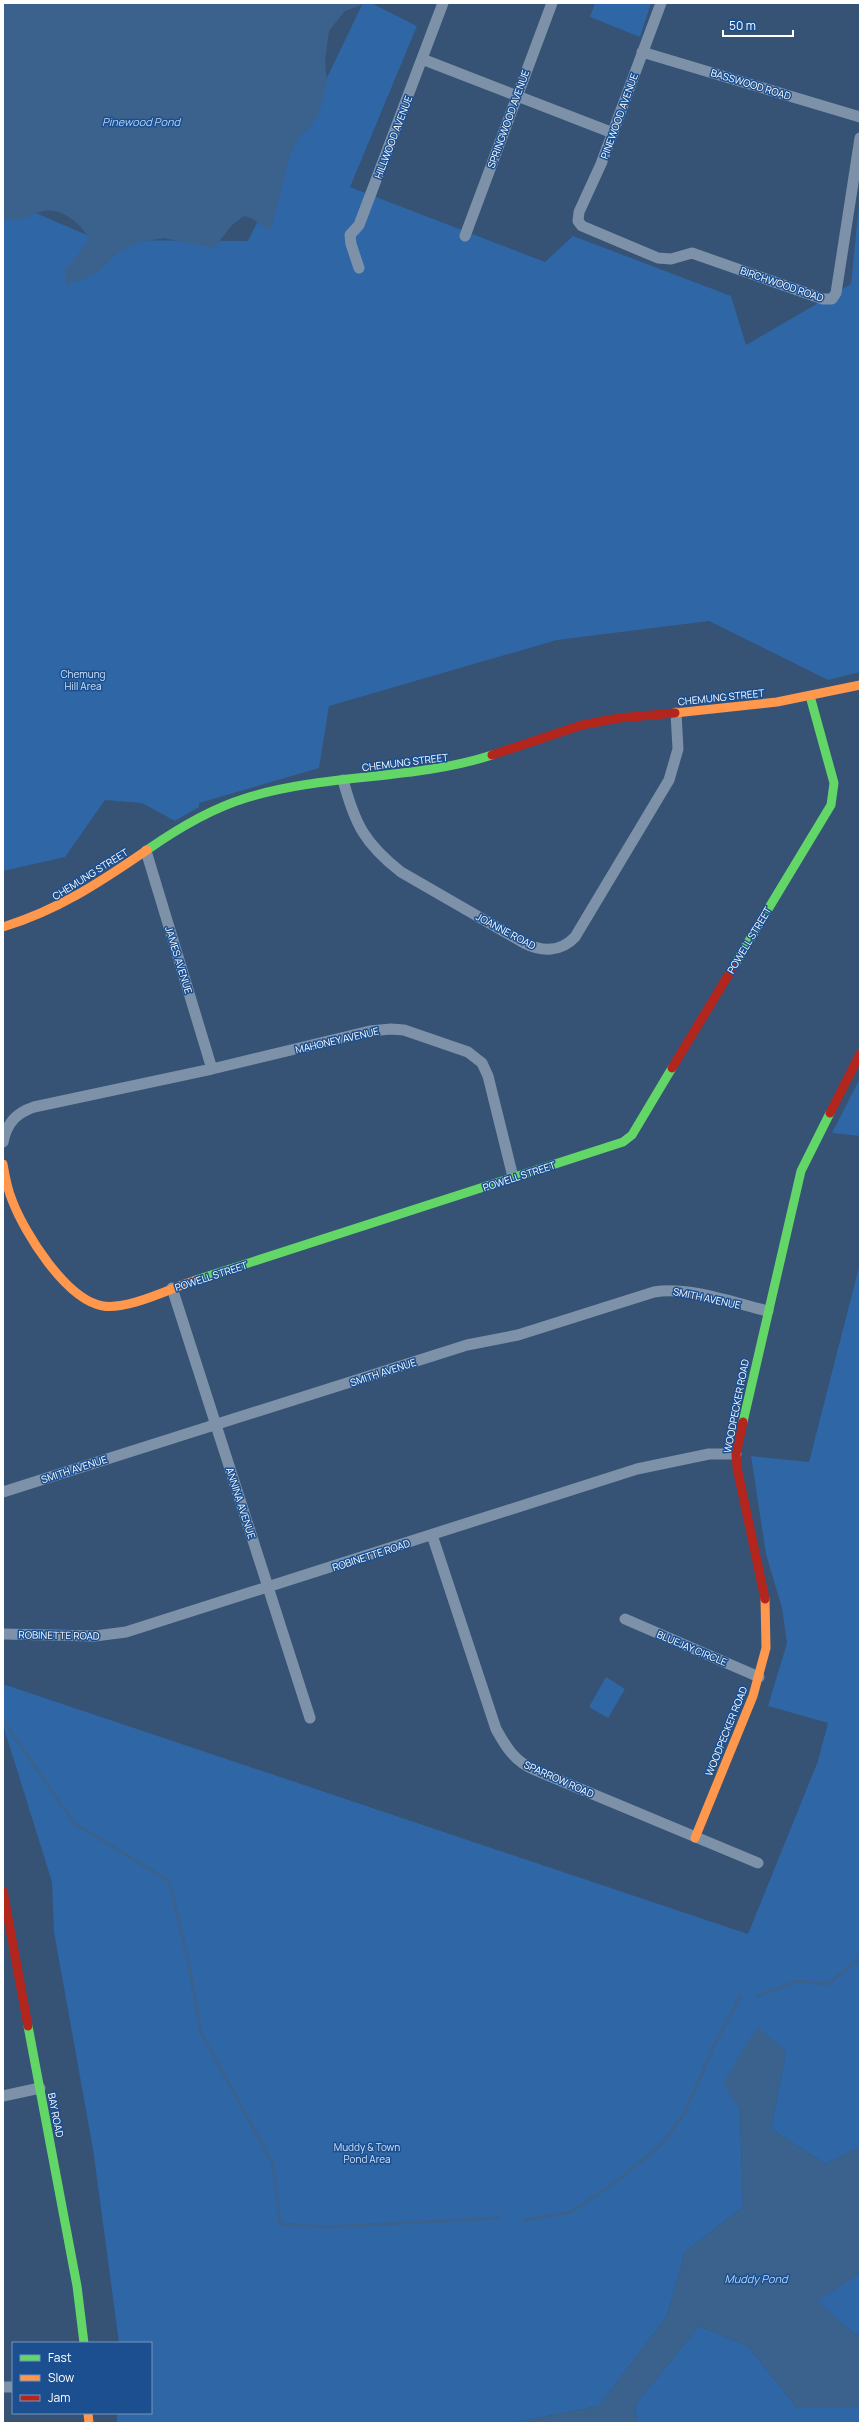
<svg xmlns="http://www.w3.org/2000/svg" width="863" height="2426" font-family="Manrope,sans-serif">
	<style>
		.green { fill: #2f66a5 }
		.water { fill: #3b618d }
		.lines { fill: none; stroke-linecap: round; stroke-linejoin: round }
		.stream { stroke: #3b618d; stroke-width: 3 }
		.street { stroke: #7d92a8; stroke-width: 11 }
		.fast { stroke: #63d668; stroke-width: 9 }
		.slow { stroke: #ff974d; stroke-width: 9 }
		.jam { stroke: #b3261e; stroke-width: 9 }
		.labels { text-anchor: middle; stroke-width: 3; stroke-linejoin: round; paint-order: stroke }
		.street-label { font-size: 10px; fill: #fff; stroke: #1b4f8f }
		.park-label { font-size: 10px; fill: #cfe3fa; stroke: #1b4f8f }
		.water-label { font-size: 11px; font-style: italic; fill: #b5d3f5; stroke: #1b4f8f }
	</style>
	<rect width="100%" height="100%" fill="#365274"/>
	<path class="green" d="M 363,3 L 371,3 L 417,26 L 350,187 L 545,262 L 573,236 L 731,296 L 746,345 L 851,284 L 860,194 L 860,672 L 828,680 L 709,621 L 557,640 L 329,706 L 319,768 L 199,803 L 199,807 L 175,821 L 142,803 L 105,800 L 65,857 L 3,871 L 3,199 L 99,240 L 248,241 Z
		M 595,3 L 651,3 L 640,37 L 590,17 Z
		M 860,1078 L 860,1136 L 832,1133 Z
		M 860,1263 L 860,2147 L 825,2164 L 771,2129 L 786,2051 L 724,2083 L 740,2109 L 743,2207 L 685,2252 L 667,2316 L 599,2406 L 512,2423 L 117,2423 L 117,2413 L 151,2413 L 151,2343 L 119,2343 L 93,2149 L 54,1932 L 52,1882 L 3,1725 L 3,1684 L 748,1934 L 818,1761 L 828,1723 L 768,1706 L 787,1643 L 782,1608 L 766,1554 L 751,1456 L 809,1462 Z
		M 606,1677 L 625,1689 L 608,1718 L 589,1707 Z
		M 860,2273 L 860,2336 L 852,2332 L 817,2301 Z
		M 699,2326 L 748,2346 L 797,2408 L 860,2408 L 860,2423 L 637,2423 L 635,2405 Z"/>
	<path class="water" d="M 3,3 L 367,3 L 345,11 L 329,31 L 325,61 L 327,82 L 319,114 L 310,127 L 300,136 L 291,152 L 271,229 L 267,229 L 251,218 L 244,216 L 232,225 L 214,248 L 163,238 L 137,243 L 119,252 L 97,273 L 66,286 L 65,270 L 90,239 C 79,222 60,205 39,212 C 20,219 25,222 3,219 Z
		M 757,2027 L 786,2051 L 771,2129 L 825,2164 L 860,2147 L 860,2273 L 818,2301 L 852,2332 L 860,2336 L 860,2408 L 797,2408 L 748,2346 L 699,2326 L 635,2405 L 637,2423 L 512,2423 L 599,2406 L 667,2316 L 685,2252 L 743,2207 L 740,2109 L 723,2083 Z"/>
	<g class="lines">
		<path class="stream" d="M 3,1723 L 7,1726 L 74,1823 L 169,1881 L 188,1960 L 201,2033 L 273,2164 L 280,2224 L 328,2227 L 499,2218
			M 758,1996 L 797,1981 L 828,1984 L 860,1958
			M 525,2220 L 571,2212 L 617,2181 L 662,2144 L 685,2112 L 713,2048 L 740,1996"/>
		<path class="street" d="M 661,3 L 601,164 L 579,212 L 578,221 L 582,226 L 658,258 L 671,259 L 692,253 L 823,299 L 832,299 L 836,293 L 860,138
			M 642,52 L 860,117
			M 422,59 L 613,133
			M 465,236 L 552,3
			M 359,268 L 351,244 L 350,235 L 359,225 L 443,3
			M 343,780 C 355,824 364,843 401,872 L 524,943 C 542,952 561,952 575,937 L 669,780 L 678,749 L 676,713
			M 146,851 L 212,1069
			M 3,1142 C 7,1123 16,1113 34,1107 L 212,1069 L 370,1031 L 391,1029 L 404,1030 L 468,1052 L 482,1063 L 488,1076 L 513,1177
			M 172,1288 L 310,1718
			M 3,1492 L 467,1345 L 518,1335 L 654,1292 C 688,1286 734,1303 768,1311
			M 432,1535 L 496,1729 C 506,1747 515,1762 535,1770 L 758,1863
			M 625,1619 L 759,1677
			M 3,1634 L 95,1636 L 126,1632 L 637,1469 L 709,1454 L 736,1454
			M 3,2096 L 40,2088
			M 3,2387 L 13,2387"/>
		<path class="fast" d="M 147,850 C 177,829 210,809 246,798 C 326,773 412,781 492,755
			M 735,964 L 831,805 L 834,783 L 810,696
			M 196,1280 L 623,1142 L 632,1135 L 672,1068
			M 743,1422 L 801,1171 L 830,1113
			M 28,2026 L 77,2286 L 84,2343"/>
		<path class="slow" d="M 675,713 L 777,702 L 860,685
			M 3,927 C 58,910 99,883 147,850
			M 3,1164 C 5,1176 7,1188 12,1200 C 24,1232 66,1300 103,1306 C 129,1310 171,1288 196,1280
			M 695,1838 L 753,1696 L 766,1648 L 765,1599
			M 88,2413 L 89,2423"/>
		<path class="jam" d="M 492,755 L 582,725 L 619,718 L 675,713
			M 672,1068 L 735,964
			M 830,1113 L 860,1054
			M 743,1422 L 736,1454 L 737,1468 L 765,1599
			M 3,1891 L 28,2026"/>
	</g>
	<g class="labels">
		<g class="street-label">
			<text transform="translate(751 84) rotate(17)" y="4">BASSWOOD ROAD</text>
			<text transform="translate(619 116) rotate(-70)" y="4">PINEWOOD AVENUE</text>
			<text transform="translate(508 119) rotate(-70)" y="4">SPRINGWOOD AVENUE</text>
			<text transform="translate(393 137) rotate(-69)" y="4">HILLWOOD AVENUE</text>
			<text transform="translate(782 284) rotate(19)" y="4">BIRCHWOOD ROAD</text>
			<text transform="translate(721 697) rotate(-6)" y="4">CHEMUNG STREET</text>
			<text transform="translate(405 762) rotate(-7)" y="4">CHEMUNG STREET</text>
			<text transform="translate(90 874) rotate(-32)" y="4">CHEMUNG STREET</text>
			<text transform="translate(506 931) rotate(28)" y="4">JOANNE ROAD</text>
			<text transform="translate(749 940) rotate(-59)" y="4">POWELL STREET</text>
			<text transform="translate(179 960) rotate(73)" y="4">JAMES AVENUE</text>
			<text transform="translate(337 1040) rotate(-13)" y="4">MAHONEY AVENUE</text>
			<text transform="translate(519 1176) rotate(-18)" y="4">POWELL STREET</text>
			<text transform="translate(211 1276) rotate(-18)" y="4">POWELL STREET</text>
			<text transform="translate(707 1298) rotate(12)" y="4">SMITH AVENUE</text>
			<text transform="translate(383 1372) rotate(-18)" y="4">SMITH AVENUE</text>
			<text transform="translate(736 1406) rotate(-79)" y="4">WOODPECKER ROAD</text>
			<text transform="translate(74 1469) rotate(-18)" y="4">SMITH AVENUE</text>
			<text transform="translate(241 1503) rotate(72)" y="4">ANNINA AVENUE</text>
			<text transform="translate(371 1555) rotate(-18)" y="4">ROBINETTE ROAD</text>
			<text transform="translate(59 1635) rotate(1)" y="4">ROBINETTE ROAD</text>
			<text transform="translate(692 1648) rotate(23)" y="4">BLUEJAY CIRCLE</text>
			<text transform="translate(726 1731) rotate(-68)" y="4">WOODPECKER ROAD</text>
			<text transform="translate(559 1779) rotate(24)" y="4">SPARROW ROAD</text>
			<text transform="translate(56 2115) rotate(79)" y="4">BAY ROAD</text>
		</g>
		<g class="park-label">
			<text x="83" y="678">Chemung<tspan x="83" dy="12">Hill Area</tspan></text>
			<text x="367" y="2151">Muddy &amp; Town<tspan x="367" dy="12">Pond Area</tspan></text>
		</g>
		<g class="water-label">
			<text x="141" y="126">Pinewood Pond</text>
			<text x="756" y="2283">Muddy Pond</text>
		</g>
	</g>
	<rect width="863" height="2426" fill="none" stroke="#ffffff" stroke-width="8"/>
	<rect x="12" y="2342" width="140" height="72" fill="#1b4f8f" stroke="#7695bc"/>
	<rect x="20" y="2355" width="20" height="6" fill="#63d668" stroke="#7695bc"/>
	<text x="48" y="2362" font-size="12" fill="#ffffff">Fast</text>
	<rect x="20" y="2375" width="20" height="6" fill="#ff974d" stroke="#7695bc"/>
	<text x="48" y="2382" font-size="12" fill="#ffffff">Slow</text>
	<rect x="20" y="2395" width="20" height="6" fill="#b3261e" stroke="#7695bc"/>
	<text x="48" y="2402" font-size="12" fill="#ffffff">Jam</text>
	<path d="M723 30v6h70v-6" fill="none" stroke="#ffffff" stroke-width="2"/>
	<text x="729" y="30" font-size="12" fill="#ffffff" stroke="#1b4f8f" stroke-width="3" paint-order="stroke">50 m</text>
</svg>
